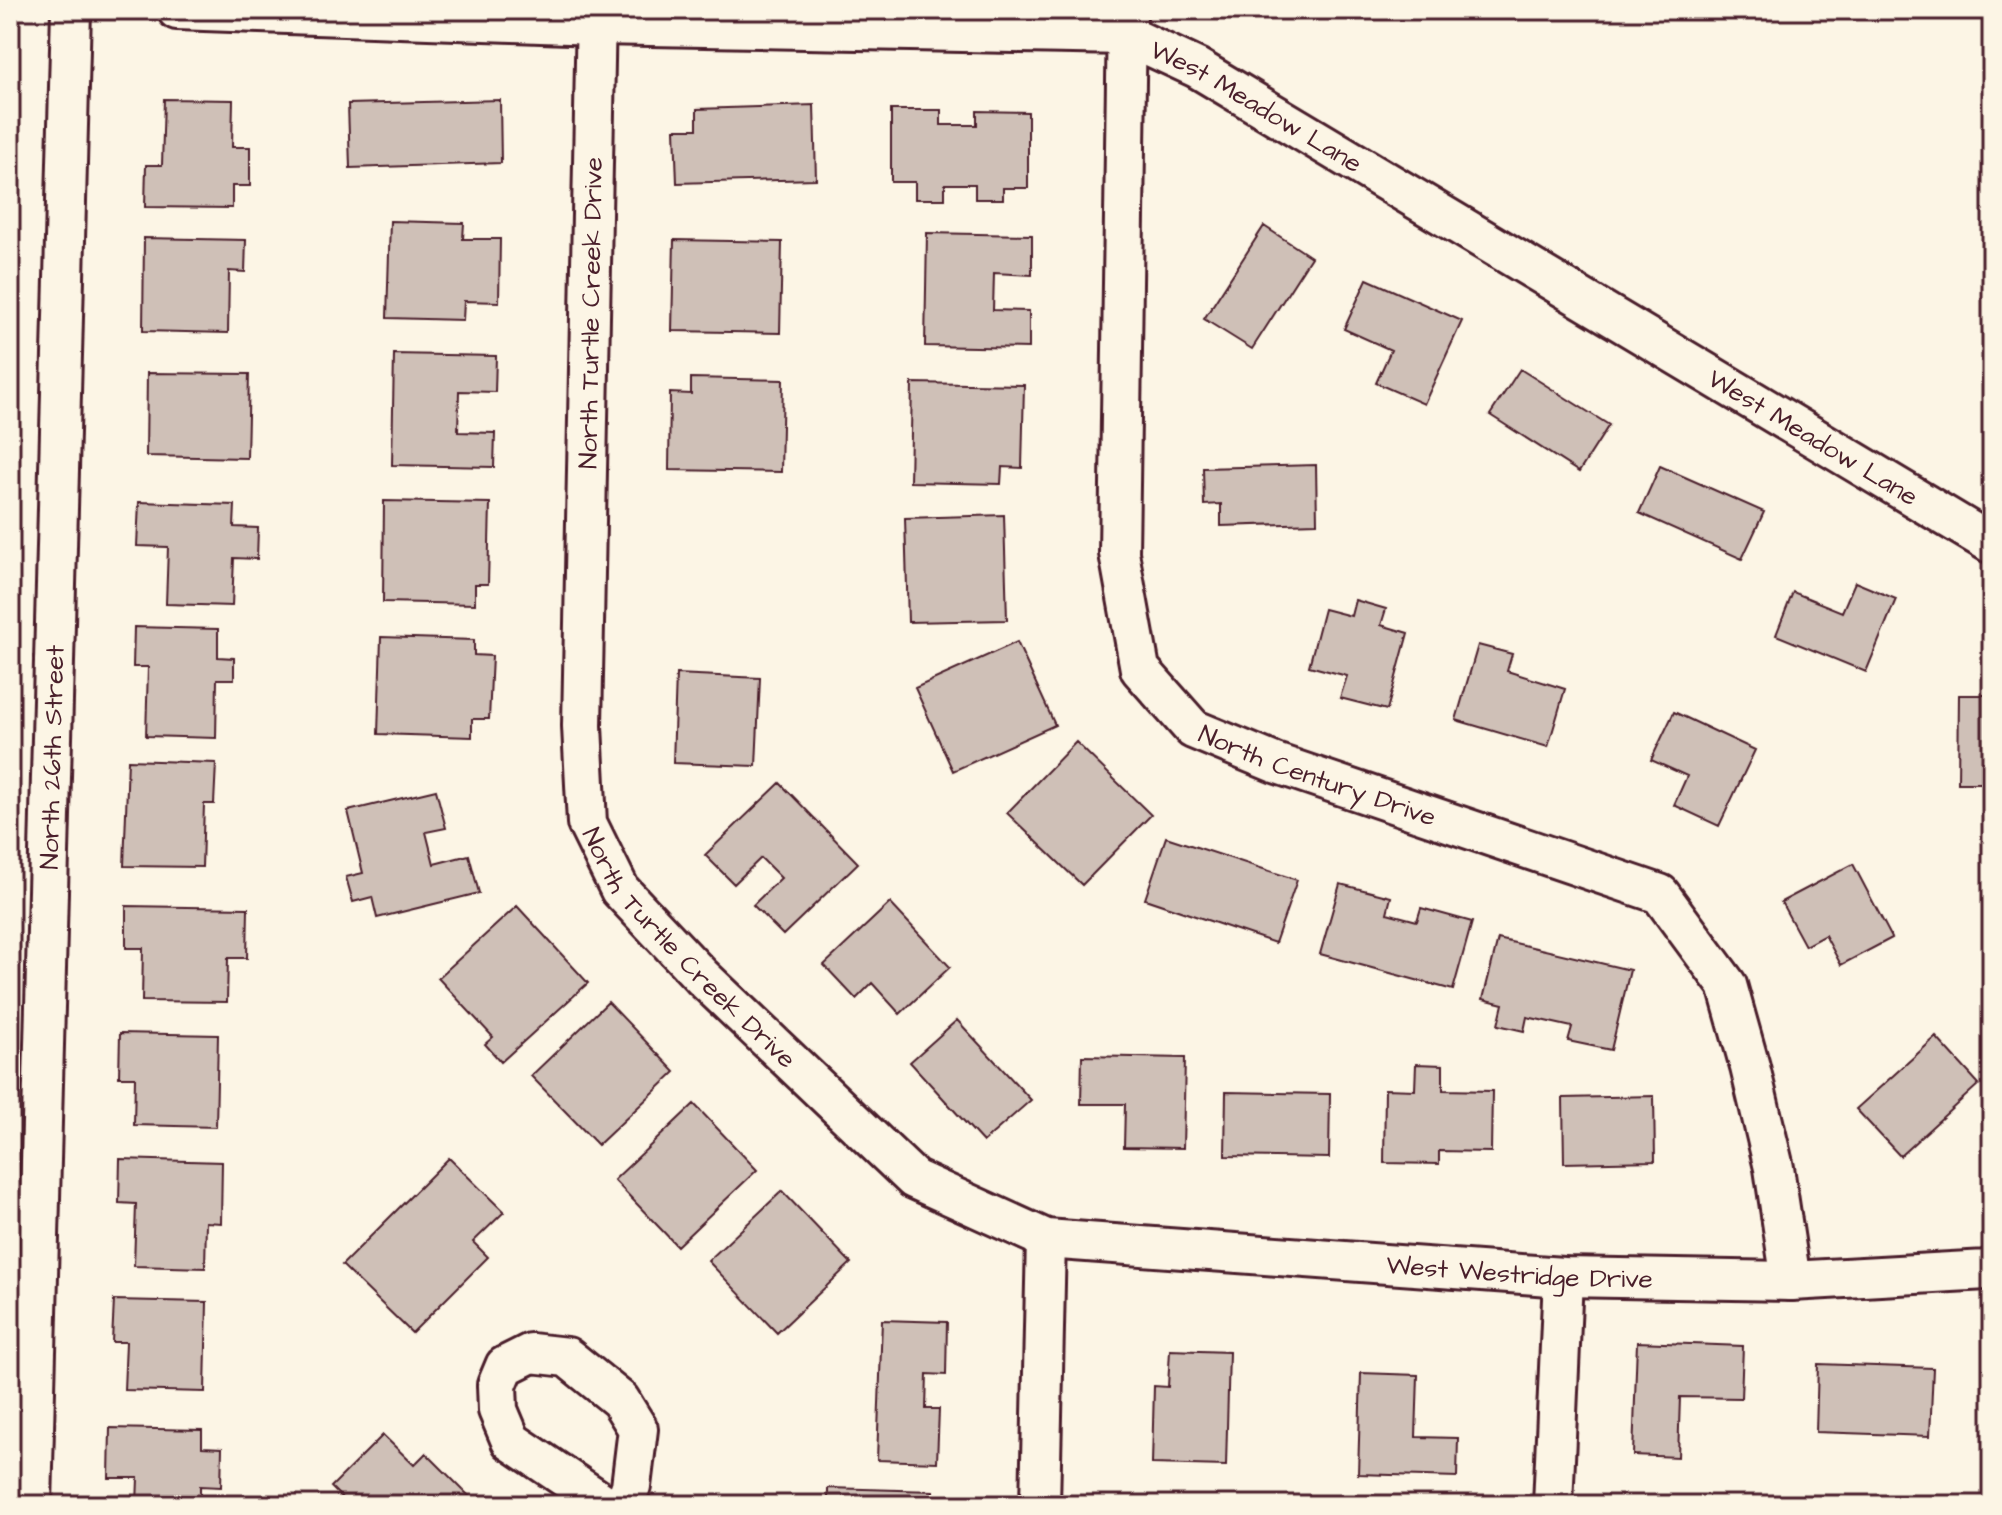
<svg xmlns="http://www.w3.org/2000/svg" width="2002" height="1515" font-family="'Architects Daughter',sans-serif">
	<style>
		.building { fill: #cfc0b7; stroke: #4a1f2b; stroke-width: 2 }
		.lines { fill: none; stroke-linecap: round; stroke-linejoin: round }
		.minor-casing { stroke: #4a1f2b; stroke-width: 44 }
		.minor { stroke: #fcf5e5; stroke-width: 38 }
		.labels { text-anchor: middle; stroke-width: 8; stroke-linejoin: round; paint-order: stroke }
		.street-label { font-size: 26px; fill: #4a1f2b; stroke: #fcf5e5 }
	</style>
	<rect width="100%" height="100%" fill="#fcf5e5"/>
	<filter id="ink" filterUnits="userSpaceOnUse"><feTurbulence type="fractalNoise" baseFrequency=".0125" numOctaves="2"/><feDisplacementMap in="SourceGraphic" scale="16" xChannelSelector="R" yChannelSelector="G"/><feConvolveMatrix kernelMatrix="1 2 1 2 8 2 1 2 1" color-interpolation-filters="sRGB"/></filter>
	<g filter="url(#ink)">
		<path class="building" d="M 164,99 L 233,100 L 232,147 L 250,147 L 250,186 L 232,186 L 232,208 L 145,207 L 146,165 L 162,165 Z
			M 500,100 L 501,163 L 350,168 L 348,104 Z
			M 814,105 L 816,179 L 677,183 L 675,129 L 697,129 L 697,109 Z
			M 891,110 L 941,110 L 941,125 L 977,125 L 977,111 L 1028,112 L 1028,188 L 1003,188 L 1003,199 L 975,199 L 975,184 L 945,184 L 945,199 L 915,199 L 915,182 L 891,182 Z
			M 390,221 L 464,223 L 463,239 L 500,239 L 499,302 L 464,301 L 463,320 L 387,318 Z
			M 1264,226 L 1311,257 L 1252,349 L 1204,319 Z
			M 927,233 L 1032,235 L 1032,275 L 994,273 L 993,310 L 1029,311 L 1029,348 L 925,346 Z
			M 144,238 L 246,240 L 245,272 L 229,271 L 228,333 L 143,331 Z
			M 674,240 L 782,242 L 780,333 L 672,331 Z
			M 1367,279 L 1462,321 L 1424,404 L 1376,383 L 1391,350 L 1344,329 Z
			M 394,354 L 496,356 L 495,392 L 459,391 L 458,432 L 495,433 L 494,467 L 392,465 Z
			M 1520,369 L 1609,425 L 1579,472 L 1490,415 Z
			M 147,373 L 249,374 L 247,458 L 146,456 Z
			M 691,378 L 783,380 L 781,472 L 669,470 L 670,393 L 691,394 Z
			M 912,383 L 1024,385 L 1022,468 L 1002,467 L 1001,484 L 910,482 Z
			M 1316,465 L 1317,523 L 1221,526 L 1221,504 L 1204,505 L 1203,468 Z
			M 1660,466 L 1764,512 L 1742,559 L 1639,513 Z
			M 384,501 L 490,503 L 488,584 L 475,584 L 475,604 L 383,602 Z
			M 139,502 L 235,505 L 234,527 L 258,528 L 257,559 L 234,558 L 232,606 L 166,604 L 168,547 L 137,546 Z
			M 1004,515 L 1007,620 L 908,622 L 905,518 Z
			M 1855,582 L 1896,599 L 1866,672 L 1776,635 L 1793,592 L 1842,612 Z
			M 1355,600 L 1386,609 L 1381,625 L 1408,633 L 1387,710 L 1340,698 L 1347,676 L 1309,666 L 1324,609 L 1351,616 Z
			M 134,627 L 218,629 L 218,657 L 234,658 L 234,679 L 217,679 L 216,738 L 146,736 L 148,667 L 133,667 Z
			M 381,637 L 474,640 L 474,655 L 492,656 L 489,719 L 472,719 L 472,737 L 378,734 Z
			M 1017,642 L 1055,725 L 953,771 L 915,688 Z
			M 1478,645 L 1512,654 L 1507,671 L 1565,689 L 1548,747 L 1456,720 Z
			M 676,674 L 760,678 L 756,766 L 673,763 Z
			M 1959,695 L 1992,695 L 1992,783 L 1958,783 Z
			M 1674,712 L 1755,750 L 1719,826 L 1674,805 L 1687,776 L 1651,760 Z
			M 1076,742 L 1151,815 L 1082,885 L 1007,813 Z
			M 128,760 L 216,763 L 214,804 L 204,804 L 202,867 L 124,866 Z
			M 780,783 L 858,863 L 783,935 L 753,905 L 781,878 L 761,858 L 734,884 L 705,855 Z
			M 436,790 L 446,828 L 426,832 L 434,864 L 469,855 L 479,893 L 377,918 L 372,897 L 353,902 L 346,877 L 363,873 L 348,811 Z
			M 1166,837 L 1297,880 L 1275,943 L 1145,899 Z
			M 1853,864 L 1892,938 L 1841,965 L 1825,935 L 1805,946 L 1781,902 Z
			M 1340,884 L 1391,897 L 1387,913 L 1417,921 L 1421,908 L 1472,922 L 1453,990 L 1320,954 Z
			M 890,903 L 950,967 L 900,1014 L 872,983 L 856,999 L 824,965 Z
			M 126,906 L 248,908 L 247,958 L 228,958 L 227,1002 L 142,1001 L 143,948 L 126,948 Z
			M 517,906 L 588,983 L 501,1062 L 485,1044 L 493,1037 L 438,978 Z
			M 1498,939 L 1630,970 L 1611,1050 L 1568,1041 L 1572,1027 L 1527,1017 L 1524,1031 L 1498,1025 L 1503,1004 L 1483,999 Z
			M 608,1002 L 675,1072 L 598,1145 L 531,1076 Z
			M 957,1020 L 1031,1100 L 983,1142 L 910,1062 Z
			M 120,1033 L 218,1035 L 216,1127 L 134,1125 L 135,1077 L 119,1077 Z
			M 1936,1037 L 1979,1084 L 1900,1156 L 1856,1109 Z
			M 1082,1056 L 1185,1058 L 1183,1148 L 1124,1147 L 1125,1104 L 1081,1104 Z
			M 1416,1064 L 1443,1065 L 1443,1090 L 1492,1091 L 1491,1152 L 1439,1151 L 1439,1164 L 1384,1163 L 1385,1089 L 1415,1090 Z
			M 1226,1092 L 1330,1094 L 1329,1158 L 1225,1156 Z
			M 1654,1096 L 1655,1161 L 1564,1163 L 1563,1098 Z
			M 694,1104 L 757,1170 L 677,1246 L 614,1180 Z
			M 449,1158 L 504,1212 L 473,1242 L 488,1257 L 412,1333 L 342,1265 Z
			M 120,1159 L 222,1162 L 221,1223 L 206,1222 L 205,1268 L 134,1266 L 136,1204 L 119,1203 Z
			M 782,1191 L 851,1263 L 777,1333 L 708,1261 Z
			M 114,1300 L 207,1302 L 205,1392 L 124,1390 L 126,1342 L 112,1342 Z
			M 882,1320 L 947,1322 L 946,1375 L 927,1374 L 926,1409 L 939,1409 L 937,1462 L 877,1460 Z
			M 1637,1342 L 1743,1346 L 1741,1398 L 1680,1397 L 1678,1457 L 1633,1455 Z
			M 1170,1350 L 1229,1352 L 1226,1466 L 1152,1464 L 1154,1386 L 1168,1387 Z
			M 1818,1364 L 1933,1368 L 1930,1436 L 1816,1432 Z
			M 1361,1373 L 1418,1375 L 1416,1437 L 1458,1438 L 1457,1477 L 1358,1474 Z
			M 110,1428 L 202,1430 L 202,1447 L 222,1448 L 221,1487 L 200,1486 L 200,1505 L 137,1505 L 138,1478 L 109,1478 Z
			M 383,1435 L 414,1465 L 426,1453 L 478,1505 L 349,1505 L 331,1487 Z
			M 828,1488 L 933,1491 L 933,1505 L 828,1505 Z"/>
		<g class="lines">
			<defs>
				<g id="minor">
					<path id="s1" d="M 177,10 L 596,25 L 1126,35 L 1197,68 L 1992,544"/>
					<path id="s2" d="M 596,10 L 582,726 L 587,823 L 620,890 L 702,977 L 914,1179 L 1046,1239 L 1563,1277 L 1791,1281 L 1987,1270 L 1992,1267"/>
					<path id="s3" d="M 1127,14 L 1119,553 L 1140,669 L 1193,729 L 1275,763 L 1660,894 L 1727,985 L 1750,1067 L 1774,1168 L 1791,1281"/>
					<path id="s4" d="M 32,1505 L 71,10"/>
					<path d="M 606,1505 L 511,1441 L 498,1410 L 497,1385 L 505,1366 L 531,1353 L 567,1357 L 620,1400 L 638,1429 L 631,1486 L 624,1505"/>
					<path d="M 1040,1505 L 1046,1239"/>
					<path d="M 1553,1505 L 1563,1277"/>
				</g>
			</defs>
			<use href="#minor" class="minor-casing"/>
			<use href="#minor" class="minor"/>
		</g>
	</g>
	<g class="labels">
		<g class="street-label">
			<text dy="9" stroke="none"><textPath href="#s1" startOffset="1098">West Meadow Lane</textPath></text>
			<text transform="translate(590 313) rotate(-89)" y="9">North Turtle Creek Drive</text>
			<text dy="9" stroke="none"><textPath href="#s1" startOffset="1746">West Meadow Lane</textPath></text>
			<text dy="9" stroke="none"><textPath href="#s4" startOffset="748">North 26th Street</textPath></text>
			<text dy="9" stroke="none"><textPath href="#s3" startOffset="870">North Century Drive</textPath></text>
			<text dy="9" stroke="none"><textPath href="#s2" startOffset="976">North Turtle Creek Drive</textPath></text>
			<text dy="9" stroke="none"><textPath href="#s2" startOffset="1920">West Westridge Drive</textPath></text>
		</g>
	</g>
	<rect width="2002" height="1515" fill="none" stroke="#fcf5e5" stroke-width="40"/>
	<rect x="20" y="20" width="1962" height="1475" fill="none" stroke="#4a1f2b" stroke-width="3" filter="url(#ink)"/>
</svg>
